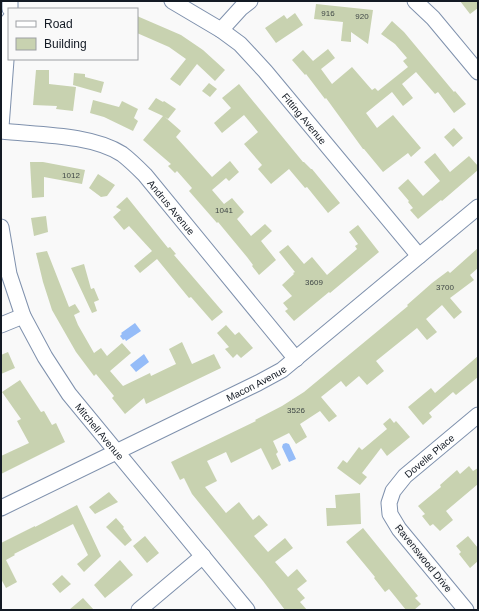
<svg xmlns="http://www.w3.org/2000/svg" width="479" height="611" font-family="Arial,sans-serif">
	<style>
		.water { fill: #95bcf8 }
		.building { fill: #c8d2b0 }
		.lines { fill: none; stroke-linecap: round; stroke-linejoin: round }
		.minor-casing { stroke: #7f91ad; stroke-width: 17 }
		.minor { stroke: #fff; stroke-width: 15 }
		.labels { text-anchor: middle; stroke-width: 3; stroke-linejoin: round; paint-order: stroke }
		.number-label { font-size: 8px; fill: #404847 }
		.street-label { font-size: 10px; fill: #131a24; stroke: #f9f9f9 }
	</style>
	<rect width="100%" height="100%" fill="#f9f9f9"/>
	<path class="water" d="M 135,323 L 141,331 L 126,341 L 125,339 L 123,340 L 120,336 L 122,334 L 121,333 Z
		M 144,354 L 149,362 L 136,372 L 130,365 Z
		M 286,443 L 289,444 L 296,459 L 289,462 L 282,447 L 283,444 Z"/>
	<path class="building" d="M 460,1 L 478,1 L 478,8 L 470,14 Z
		M 316,4 L 373,10 L 368,44 L 351,32 L 351,42 L 341,41 L 343,22 L 314,19 Z
		M 295,13 L 303,25 L 276,43 L 265,28 L 284,15 L 287,19 Z
		M 137,16 L 181,35 L 203,50 L 225,70 L 215,81 L 197,64 L 180,86 L 170,79 L 186,59 L 169,47 L 137,33 Z
		M 392,21 L 404,32 L 454,92 L 455,91 L 466,104 L 454,113 L 438,92 L 435,94 L 416,72 L 402,84 L 413,98 L 403,106 L 392,92 L 366,113 L 377,128 L 393,115 L 421,148 L 411,157 L 408,153 L 383,172 L 364,149 L 363,149 L 326,98 L 325,99 L 306,74 L 305,75 L 292,60 L 303,50 L 313,61 L 328,49 L 335,58 L 321,69 L 332,84 L 352,67 L 372,90 L 375,88 L 378,91 L 408,67 L 403,61 L 407,58 L 395,44 L 381,34 Z
		M 36,70 L 49,70 L 49,84 L 76,87 L 73,111 L 56,109 L 57,106 L 33,105 Z
		M 74,73 L 85,74 L 85,77 L 104,82 L 101,93 L 73,85 Z
		M 209,83 L 217,89 L 210,97 L 202,91 Z
		M 239,84 L 303,162 L 304,162 L 311,169 L 312,169 L 340,203 L 328,213 L 307,187 L 305,188 L 289,169 L 271,184 L 258,169 L 262,165 L 244,144 L 258,132 L 244,115 L 222,133 L 214,123 L 231,108 L 222,98 Z
		M 156,98 L 163,102 L 164,101 L 176,109 L 168,119 L 165,117 L 181,131 L 176,137 L 212,177 L 230,161 L 239,172 L 229,181 L 226,178 L 212,190 L 224,204 L 232,198 L 244,212 L 237,219 L 251,236 L 265,224 L 272,231 L 261,241 L 276,260 L 259,275 L 252,266 L 253,265 L 247,257 L 218,222 L 217,223 L 189,191 L 192,188 L 177,171 L 175,173 L 168,166 L 171,164 L 143,140 L 163,116 L 148,109 Z
		M 93,100 L 119,107 L 122,101 L 138,109 L 134,118 L 138,121 L 133,131 L 104,117 L 90,113 Z
		M 454,128 L 463,138 L 453,147 L 444,137 Z
		M 435,153 L 450,172 L 469,156 L 478,166 L 478,170 L 442,201 L 441,200 L 418,219 L 410,210 L 413,208 L 408,202 L 409,201 L 398,188 L 408,179 L 423,196 L 440,181 L 424,162 Z
		M 30,162 L 43,162 L 85,170 L 82,184 L 44,177 L 44,197 L 32,198 Z
		M 98,174 L 115,185 L 107,196 L 101,197 L 89,188 Z
		M 127,197 L 168,248 L 170,247 L 176,254 L 174,255 L 223,312 L 212,321 L 191,297 L 189,298 L 157,259 L 140,273 L 134,266 L 152,251 L 129,226 L 124,230 L 113,217 L 121,210 L 116,207 Z
		M 46,216 L 48,232 L 34,236 L 31,218 Z
		M 358,225 L 379,252 L 330,293 L 329,292 L 294,321 L 285,311 L 288,309 L 283,303 L 292,296 L 282,285 L 294,274 L 293,273 L 295,272 L 279,252 L 288,245 L 304,264 L 312,257 L 327,275 L 357,249 L 355,246 L 358,244 L 349,232 Z
		M 478,248 L 478,268 L 470,275 L 474,280 L 450,298 L 462,312 L 454,319 L 442,305 L 426,319 L 437,332 L 427,340 L 417,328 L 376,361 L 384,371 L 367,385 L 359,376 L 346,387 L 341,381 L 321,397 L 337,416 L 329,422 L 320,411 L 300,424 L 307,437 L 296,444 L 289,433 L 273,441 L 278,452 L 276,454 L 281,465 L 272,470 L 261,448 L 231,463 L 226,452 L 207,461 L 217,481 L 205,487 L 226,513 L 239,502 L 253,520 L 259,515 L 268,525 L 254,536 L 268,552 L 285,538 L 293,548 L 275,562 L 288,577 L 297,569 L 307,581 L 297,589 L 305,598 L 300,602 L 307,610 L 285,610 L 263,581 L 192,494 L 184,478 L 180,480 L 171,462 L 256,421 L 255,420 L 282,406 L 304,392 L 408,306 L 407,305 L 432,283 L 448,271 L 450,273 Z
		M 47,251 L 69,307 L 75,304 L 80,312 L 74,315 L 78,325 L 94,353 L 101,348 L 107,356 L 122,343 L 131,353 L 110,371 L 123,386 L 150,373 L 151,376 L 176,364 L 169,349 L 182,342 L 192,364 L 214,354 L 221,368 L 146,404 L 144,398 L 125,414 L 112,398 L 114,396 L 96,374 L 94,376 L 76,352 L 52,310 L 43,282 L 36,253 Z
		M 84,264 L 91,289 L 94,288 L 99,300 L 94,302 L 97,311 L 92,313 L 71,268 Z
		M 226,325 L 235,335 L 239,332 L 253,348 L 241,358 L 237,354 L 233,358 L 225,349 L 229,347 L 217,333 Z
		M 8,352 L 15,368 L 1,374 L 1,355 Z
		M 478,356 L 478,377 L 456,395 L 453,392 L 429,413 L 432,417 L 423,425 L 408,407 L 431,388 L 435,393 Z
		M 20,380 L 41,412 L 44,411 L 52,425 L 56,423 L 65,442 L 1,474 L 1,456 L 29,443 L 17,421 L 21,419 L 2,392 Z
		M 390,418 L 394,423 L 396,421 L 410,437 L 387,456 L 381,448 L 362,473 L 367,477 L 360,485 L 337,468 L 343,460 L 347,463 L 359,447 L 362,450 L 387,429 L 383,424 Z
		M 469,466 L 473,471 L 478,468 L 478,484 L 446,511 L 453,520 L 440,531 L 433,524 L 430,526 L 422,516 L 425,514 L 418,506 L 441,487 L 440,485 L 457,470 L 460,474 Z
		M 109,492 L 118,502 L 95,514 L 89,507 Z
		M 360,493 L 361,524 L 327,526 L 326,508 L 336,508 L 335,495 Z
		M 77,505 L 101,556 L 84,572 L 77,564 L 88,555 L 73,524 L 14,554 L 15,555 L 6,560 L 17,582 L 6,588 L 1,579 L 1,543 L 35,526 L 35,527 Z
		M 116,518 L 124,527 L 123,528 L 132,540 L 125,546 L 106,527 Z
		M 363,528 L 418,596 L 415,598 L 421,604 L 414,610 L 406,610 L 389,589 L 385,592 L 374,578 L 375,577 L 346,542 Z
		M 145,536 L 159,553 L 147,563 L 133,546 Z
		M 468,536 L 478,548 L 478,561 L 470,568 L 459,554 L 461,552 L 456,546 Z
		M 120,560 L 133,575 L 105,598 L 94,585 Z
		M 62,575 L 71,584 L 60,593 L 52,584 Z
		M 83,598 L 94,610 L 69,610 Z"/>
	<g class="lines">
		<defs>
			<g id="minor">
				<path id="s1" d="M 172,1 L 221,30 L 240,44 L 265,71 L 419,256"/>
				<path d="M 415,1 L 433,18 L 478,72"/>
				<path d="M 10,9 L 10,1"/>
				<path d="M 221,30 L 241,8 L 250,1"/>
				<path d="M 1,127 L 9,20"/>
				<path id="s2" d="M 1,131 C 37,135 91,134 122,154 C 130,160 138,168 145,175 L 296,359"/>
				<path id="s3" d="M 1,227 L 9,274 L 23,316 L 45,357 L 69,394 L 247,610"/>
				<path d="M 1,325 L 23,316"/>
				<path id="s4" d="M 1,508 L 258,383 L 282,370 L 478,207"/>
				<path d="M 139,610 L 203,556"/>
				<path id="s5" d="M 466,610 L 399,529 L 390,514 L 389,503 L 393,491 L 405,476 L 478,415"/>
			</g>
		</defs>
		<use href="#minor" class="minor-casing"/>
		<use href="#minor" class="minor"/>
	</g>
	<g class="labels">
		<g class="number-label">
			<text x="328" y="16">916</text>
			<text x="362" y="19">920</text>
			<text x="71" y="178">1012</text>
			<text x="224" y="213">1041</text>
			<text x="314" y="285">3609</text>
			<text x="445" y="290">3700</text>
			<text x="296" y="413">3526</text>
		</g>
		<g class="street-label">
			<text dy="4" stroke="none"><textPath href="#s1" startOffset="179">Fitting Avenue</textPath></text>
			<text dy="4" stroke="none"><textPath href="#s2" startOffset="197">Andrus Avenue</textPath></text>
			<text dy="4" stroke="none"><textPath href="#s4" startOffset="284">Macon Avenue</textPath></text>
			<text dy="4" stroke="none"><textPath href="#s3" startOffset="231">Mitchell Avenue</textPath></text>
			<text dy="4" stroke="none"><textPath href="#s5" startOffset="197">Dovelle Place</textPath></text>
			<text transform="translate(424 558) rotate(51)" y="4">Ravenswood Drive</text>
		</g>
	</g>
	<rect width="479" height="611" fill="none" stroke="#131a24" stroke-width="4"/>
	<rect x="8" y="8" width="130" height="52" fill="#f9f9f9" stroke="#9da0a4"/>
	<rect x="16" y="21" width="20" height="6" fill="#ffffff" stroke="#9da0a4"/>
	<text x="44" y="28" font-size="12" fill="#131a24">Road</text>
	<rect x="16" y="38" width="20" height="12" fill="#c8d2b0" stroke="#9da0a4"/>
	<text x="44" y="48" font-size="12" fill="#131a24">Building</text>
</svg>
